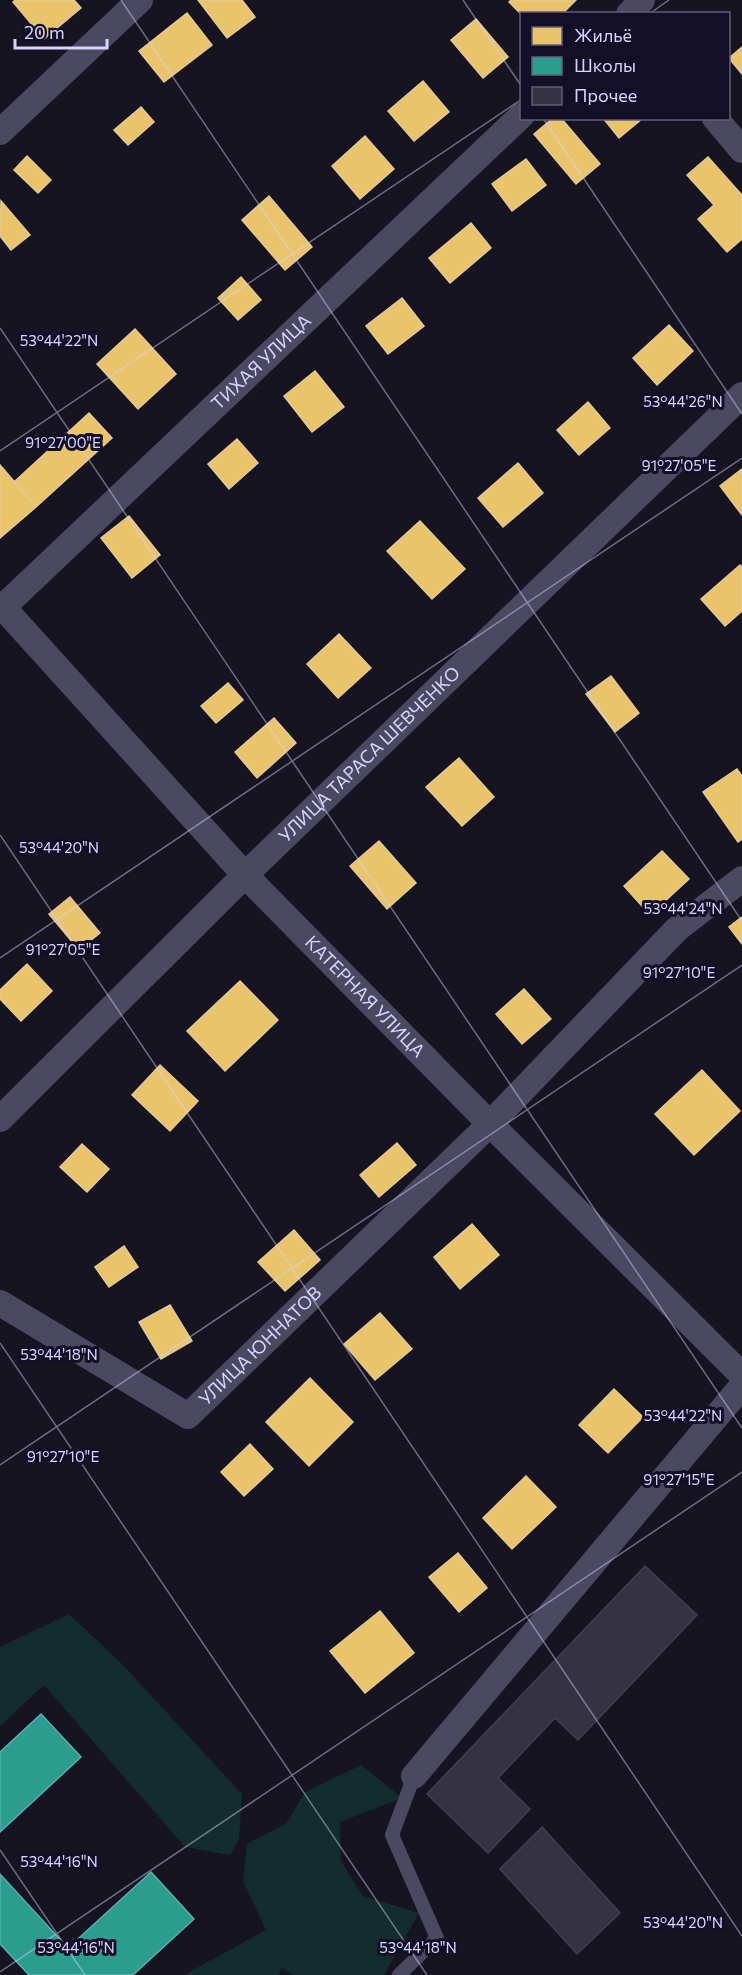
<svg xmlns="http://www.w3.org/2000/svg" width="742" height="1975" font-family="Commissioner,sans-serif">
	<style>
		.green { fill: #132c2d }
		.homes { fill: #e9c46a; stroke: #e4c997; stroke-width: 1.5 }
		.schools { fill: #2a9d8f; stroke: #5eaeb1; stroke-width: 1.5 }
		.building { fill: #343243; stroke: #433f54; stroke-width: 1.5 }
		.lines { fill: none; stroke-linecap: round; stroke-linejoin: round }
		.lane { stroke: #4a4962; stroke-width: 14 }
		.street { stroke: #4a4962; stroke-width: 26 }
		.ticks { fill: none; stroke: #d9d4ff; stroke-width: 1.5; stroke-opacity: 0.45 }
		.labels { text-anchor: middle; stroke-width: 6; stroke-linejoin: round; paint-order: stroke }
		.street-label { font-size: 18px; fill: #d9d4ff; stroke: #130f26 }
		.ticks-label { font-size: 15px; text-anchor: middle; fill: #d9d4ff; stroke: #130f26; stroke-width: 6; stroke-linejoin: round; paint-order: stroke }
	</style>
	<rect width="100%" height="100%" fill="#161421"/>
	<path class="green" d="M 69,1614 L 120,1662 L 242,1794 L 239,1840 L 230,1855 L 185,1847 L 44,1685 L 0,1726 L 0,1647 Z
		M 361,1765 L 402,1798 L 340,1822 L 341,1861 L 363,1896 L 419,1913 L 384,1975 L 294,1975 L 282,1968 L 279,1975 L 184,1975 L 266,1930 L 243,1881 L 247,1844 L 287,1823 L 305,1792 Z"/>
	<path class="homes" d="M 15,0 L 74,0 L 81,8 L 44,39 L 13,2 Z
		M 198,0 L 242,0 L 255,17 L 227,38 Z
		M 511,0 L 576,0 L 562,14 L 522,14 L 522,15 L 509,2 Z
		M 187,13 L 212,45 L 164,82 L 139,51 Z
		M 476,19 L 508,57 L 483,78 L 451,40 Z
		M 742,47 L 742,74 L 729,58 Z
		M 423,81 L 449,112 L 414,141 L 388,111 Z
		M 141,107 L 154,122 L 128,145 L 114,130 Z
		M 553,118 L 561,118 L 600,164 L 576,184 L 534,134 Z
		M 603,118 L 643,118 L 619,138 Z
		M 365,136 L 394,169 L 360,199 L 332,166 Z
		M 27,156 L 51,180 L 38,193 L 14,170 Z
		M 708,157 L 742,195 L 742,239 L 727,252 L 698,219 L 714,205 L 687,175 Z
		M 526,159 L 546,185 L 512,211 L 492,184 Z
		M 269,196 L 312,247 L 285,270 L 242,220 Z
		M 1,201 L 30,235 L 11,250 L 0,236 Z
		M 471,223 L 491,248 L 450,283 L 429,258 Z
		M 241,277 L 261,300 L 238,320 L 218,298 Z
		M 402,298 L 424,326 L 388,354 L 366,326 Z
		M 669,325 L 693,351 L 657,385 L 633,358 Z
		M 135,329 L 176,374 L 138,409 L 97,364 Z
		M 315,371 L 344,407 L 312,432 L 284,396 Z
		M 588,402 L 610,428 L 579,455 L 557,430 Z
		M 89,413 L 112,438 L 36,507 L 14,482 Z
		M 237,439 L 258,463 L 229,489 L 208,464 Z
		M 518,463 L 543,493 L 503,527 L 478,498 Z
		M 0,465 L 36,507 L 0,538 Z
		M 742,469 L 742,515 L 720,486 Z
		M 129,516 L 160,555 L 132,578 L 101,538 Z
		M 420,521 L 465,569 L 432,599 L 387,551 Z
		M 740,565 L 742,567 L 742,611 L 725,626 L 701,599 Z
		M 339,634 L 371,668 L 338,698 L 307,664 Z
		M 611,676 L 639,713 L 615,732 L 586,694 Z
		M 228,683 L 243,700 L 216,723 L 201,706 Z
		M 274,718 L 296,743 L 257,778 L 235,752 Z
		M 459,758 L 494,797 L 462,826 L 426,787 Z
		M 737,769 L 742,776 L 742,839 L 738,842 L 703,792 Z
		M 379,841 L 416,883 L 387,909 L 350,866 Z
		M 662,851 L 689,879 L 650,915 L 624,886 Z
		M 70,897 L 100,933 L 79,950 L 49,914 Z
		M 742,917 L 742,944 L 729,927 Z
		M 27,964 L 52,991 L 21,1021 L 0,999 L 0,990 Z
		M 240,981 L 278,1020 L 225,1071 L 187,1031 Z
		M 524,989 L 551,1019 L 522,1044 L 496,1014 Z
		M 160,1065 L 198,1101 L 170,1131 L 132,1095 Z
		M 702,1070 L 740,1111 L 694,1155 L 655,1114 Z
		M 397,1143 L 416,1165 L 379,1197 L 360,1175 Z
		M 82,1144 L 109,1169 L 87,1192 L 60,1167 Z
		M 472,1224 L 499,1255 L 460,1289 L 434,1257 Z
		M 294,1230 L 320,1260 L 285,1291 L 258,1262 Z
		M 124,1246 L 138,1267 L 109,1287 L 95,1267 Z
		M 170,1305 L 192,1341 L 161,1359 L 139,1322 Z
		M 380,1313 L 412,1349 L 375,1380 L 344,1344 Z
		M 310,1378 L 353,1422 L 309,1466 L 266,1422 Z
		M 614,1389 L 643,1417 L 608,1453 L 579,1425 Z
		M 250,1444 L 273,1469 L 244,1496 L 221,1472 Z
		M 526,1476 L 556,1507 L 512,1549 L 483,1518 Z
		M 458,1553 L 487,1588 L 459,1612 L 429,1577 Z
		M 380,1611 L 414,1653 L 365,1693 L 330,1651 Z"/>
	<path class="schools" d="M 41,1714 L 81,1757 L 0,1832 L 0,1752 Z
		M 151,1872 L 194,1919 L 133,1975 L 29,1975 L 0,1944 L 0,1874 L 68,1948 Z"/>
	<path class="building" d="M 645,1566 L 697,1615 L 578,1740 L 555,1718 L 498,1778 L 530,1809 L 488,1853 L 427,1794 Z
		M 542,1827 L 620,1913 L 577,1954 L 500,1869 Z"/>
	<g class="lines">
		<path class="lane" d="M 399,1975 L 437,1938 L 392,1835 L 414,1776"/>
		<g class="street">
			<path d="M 629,14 L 642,0"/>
			<path d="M 715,118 L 742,150"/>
			<path d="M 0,132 L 140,0"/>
			<path id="s1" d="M 0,604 L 245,875 L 490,1124 L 742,1375"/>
			<path id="s2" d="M 0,610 L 522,115"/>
			<path id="s3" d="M 0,1119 L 245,875 L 742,395"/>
			<path id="s4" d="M 0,1303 L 188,1416 L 490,1124 L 677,929 L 742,879"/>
			<path d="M 414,1776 L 742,1386"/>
		</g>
	</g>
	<path class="ticks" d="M 121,0 L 742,921M 463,0 L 522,87M 649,14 L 669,0M 543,118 L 742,414M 0,328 L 742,1428M 0,451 L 522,99M 0,835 L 742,1936M 0,958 L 742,458M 0,1343 L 427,1975M 0,1465 L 742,965M 0,1850 L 85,1975M 0,1972 L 742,1472"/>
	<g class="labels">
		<g class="street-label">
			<text dy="6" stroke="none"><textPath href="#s2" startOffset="360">ТИХАЯ УЛИЦА</textPath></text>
			<text dy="6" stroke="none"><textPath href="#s3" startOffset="519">УЛИЦА ТАРАСА ШЕВЧЕНКО</textPath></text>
			<text dy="6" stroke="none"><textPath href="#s1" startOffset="536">КАТЕРНАЯ УЛИЦА</textPath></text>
			<text dy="6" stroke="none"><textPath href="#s4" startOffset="320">УЛИЦА ЮННАТОВ</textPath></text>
		</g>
	</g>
	<g class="ticks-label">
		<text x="59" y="346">53°44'22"N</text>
		<text x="683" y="407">53°44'26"N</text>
		<text x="63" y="448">91°27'00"E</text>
		<text x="679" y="471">91°27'05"E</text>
		<text x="59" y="853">53°44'20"N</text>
		<text x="683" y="914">53°44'24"N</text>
		<text x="63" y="955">91°27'05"E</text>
		<text x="679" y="978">91°27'10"E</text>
		<text x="59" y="1360">53°44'18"N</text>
		<text x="683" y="1421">53°44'22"N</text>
		<text x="63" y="1462">91°27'10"E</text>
		<text x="679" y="1485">91°27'15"E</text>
		<text x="59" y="1867">53°44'16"N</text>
		<text x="683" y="1928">53°44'20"N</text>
		<text x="76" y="1953">53°44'16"N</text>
		<text x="418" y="1953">53°44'18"N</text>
	</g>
	<rect x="520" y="12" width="210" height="108" fill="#130f26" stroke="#625e7d" stroke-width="1.5"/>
	<rect x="532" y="27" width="30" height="18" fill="#e9c46a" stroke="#625e7d" stroke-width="1.5"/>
	<text x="574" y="42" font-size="18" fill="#d9d4ff">Жильё</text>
	<rect x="532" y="57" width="30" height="18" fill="#2a9d8f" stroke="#625e7d" stroke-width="1.5"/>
	<text x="574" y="72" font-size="18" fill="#d9d4ff">Школы</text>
	<rect x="532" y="87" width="30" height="18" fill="#343243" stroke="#625e7d" stroke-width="1.5"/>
	<text x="574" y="102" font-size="18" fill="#d9d4ff">Прочее</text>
	<path d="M15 39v9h92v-9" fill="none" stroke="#d9d4ff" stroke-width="3"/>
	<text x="24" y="39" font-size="18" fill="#d9d4ff" stroke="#130f26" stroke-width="4.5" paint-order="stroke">20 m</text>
</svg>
